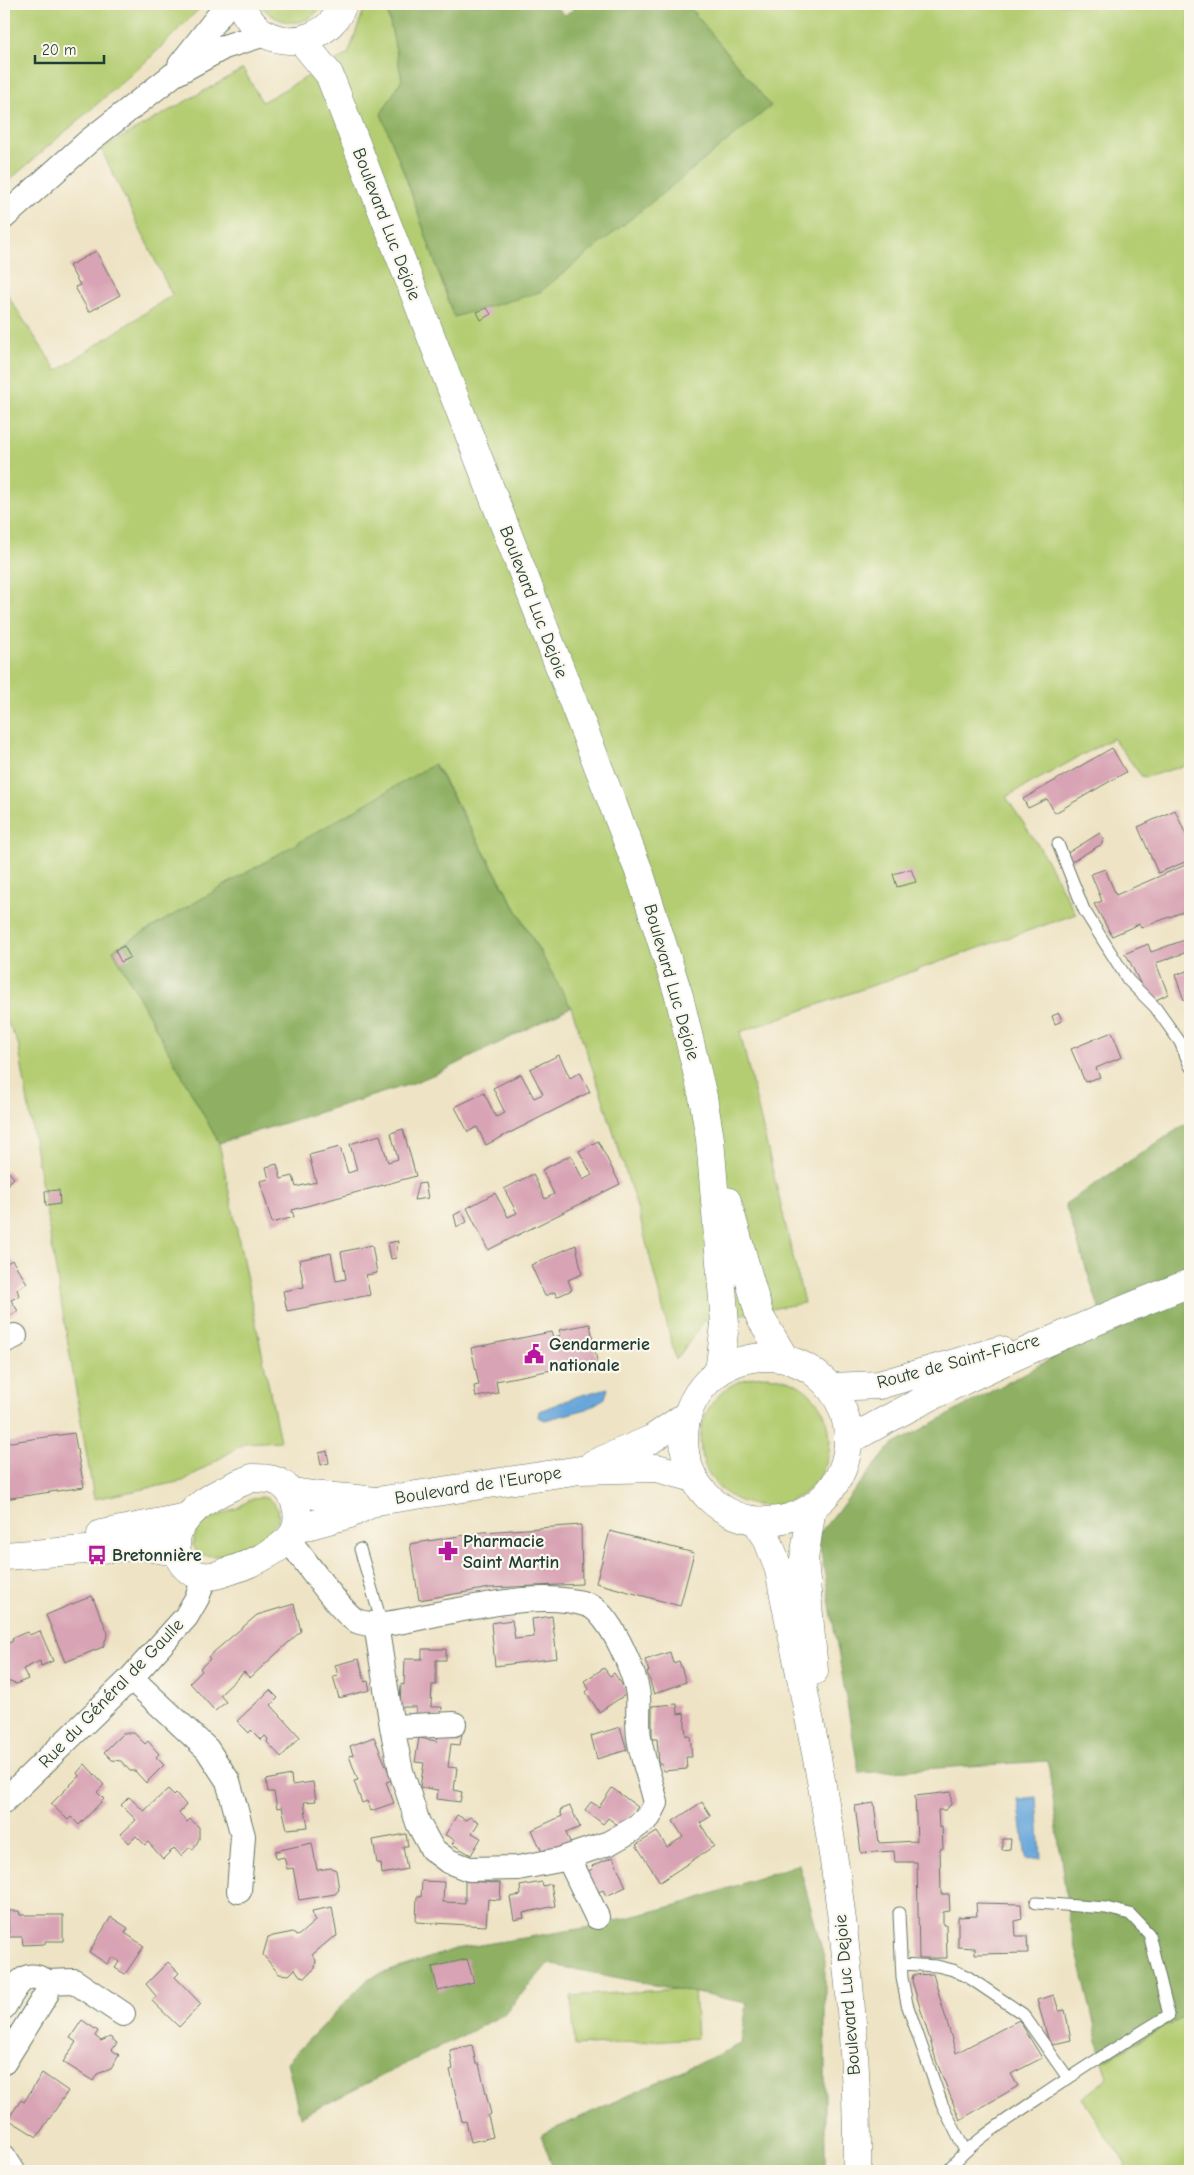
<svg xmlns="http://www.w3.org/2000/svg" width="1194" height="2175" font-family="'Comic Neue',sans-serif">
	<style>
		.green { fill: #b4cd72; stroke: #6a8553 }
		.forest { fill: #8fb064; stroke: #57764c }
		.water { fill: #69a7db; stroke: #447288 }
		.building { fill: #d8a3b4 }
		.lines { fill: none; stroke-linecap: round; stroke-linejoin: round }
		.service-casing { stroke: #677766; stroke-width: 13 }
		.minor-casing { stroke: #677766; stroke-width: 26 }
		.tertiary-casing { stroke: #677766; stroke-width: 29 }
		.secondary-casing { stroke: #677766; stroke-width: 29 }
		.service { stroke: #fff; stroke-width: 11 }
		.minor { stroke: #fff; stroke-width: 24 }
		.tertiary { stroke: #fff; stroke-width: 28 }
		.secondary { stroke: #fff; stroke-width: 28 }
		.labels { text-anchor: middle; stroke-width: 4.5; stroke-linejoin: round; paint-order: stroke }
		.street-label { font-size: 18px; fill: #1f3d34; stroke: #fbf7ec }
		.poi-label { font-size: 18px; font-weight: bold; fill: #1f3d34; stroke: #fbf7ec; text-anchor: start }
	</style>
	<rect width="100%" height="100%" fill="#fbf7ec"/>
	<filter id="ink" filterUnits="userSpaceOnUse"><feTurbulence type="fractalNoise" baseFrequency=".02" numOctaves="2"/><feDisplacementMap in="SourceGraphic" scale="10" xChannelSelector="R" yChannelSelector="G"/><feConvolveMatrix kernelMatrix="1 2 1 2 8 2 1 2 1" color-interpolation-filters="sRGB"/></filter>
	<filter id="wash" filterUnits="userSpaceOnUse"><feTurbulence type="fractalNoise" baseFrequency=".0096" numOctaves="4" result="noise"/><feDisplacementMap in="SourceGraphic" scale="20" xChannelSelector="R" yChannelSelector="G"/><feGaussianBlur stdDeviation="1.12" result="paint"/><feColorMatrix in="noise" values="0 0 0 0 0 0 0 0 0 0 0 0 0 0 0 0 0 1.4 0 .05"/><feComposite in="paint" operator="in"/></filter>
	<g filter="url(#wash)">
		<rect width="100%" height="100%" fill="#eee3c4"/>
		<path class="green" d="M 4,4 L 204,4 L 151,57 L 5,184 Z
			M 260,4 L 322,4 C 308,31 276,26 260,4 Z
			M 366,4 L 386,4 L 402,79 L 382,114 L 407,181 L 454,317 L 770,106 L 687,4 L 1190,4 L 1190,764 L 1143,778 L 1113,738 L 1006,797 L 1040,848 L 1076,914 L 740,1032 L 804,1303 L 704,1321 L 676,1360 L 639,1214 L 601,1093 L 571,1007 L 435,764 L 113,950 L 219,1143 L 280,1441 L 245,1443 L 183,1481 L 94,1499 L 18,1043 L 4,1016 L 4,290 L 57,371 L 172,295 L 101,149 L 243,69 L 262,102 L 348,54 Z
			M700 1441a65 65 0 1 1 130 0a65 65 0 1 1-130 0Z
			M 262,1497 L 269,1499 L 278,1508 C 278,1511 279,1516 278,1520 C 274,1532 238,1551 226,1554 C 216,1557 208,1556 198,1554 L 193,1545 L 196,1531 L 203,1522 L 237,1508 L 253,1498 Z
			M 694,1988 L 697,2038 L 575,2046 L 571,1996 Z
			M 1190,2015 L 1190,2171 L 1130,2171 L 1082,2098 L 1108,2078 L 1103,2061 L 1169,2024 Z"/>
		<path class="forest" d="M 386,4 L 553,4 L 565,15 L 581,4 L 687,4 L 771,106 L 540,292 L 454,317 L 407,181 L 381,114 L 402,79 Z
			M 434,764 L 571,1007 L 447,1069 L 411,1084 L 219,1143 L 113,950 Z
			M 1190,1121 L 1190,2015 L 1169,2024 L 1103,2061 L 1069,1919 L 1048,1761 L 859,1773 L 818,1535 L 891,1446 L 1106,1329 L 1065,1204 Z
			M 799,1864 L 825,1961 L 825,2171 L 554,2171 L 541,2135 L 741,2044 L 747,2003 L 548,1964 L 503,2015 L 300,2117 L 287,2062 L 369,1978 L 455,1949 L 597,1926 L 688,1902 Z"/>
		<path class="water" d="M 608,1388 L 605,1398 L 587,1409 L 545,1420 L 538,1417 L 539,1411 L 578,1396 Z
			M 1037,1797 L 1041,1858 L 1026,1859 L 1018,1799 Z"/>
		<g id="blocks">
			<path class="building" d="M 96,251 L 120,295 L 89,312 L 75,287 L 80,285 L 69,266 Z
				M 487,308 L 491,314 L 481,320 L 477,312 Z
				M 1112,748 L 1126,772 L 1055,813 L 1047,799 L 1028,808 L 1023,799 Z
				M 1175,810 L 1190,844 L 1190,860 L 1158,873 L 1138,827 Z
				M 1100,833 L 1104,840 L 1102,842 L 1102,844 L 1071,862 L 1066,854 Z
				M 1190,863 L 1190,909 L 1141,928 L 1139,924 L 1112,936 L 1094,904 L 1102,901 L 1091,874 L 1105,869 L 1116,895 Z
				M 911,869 L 916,882 L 897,887 L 893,874 Z
				M 1190,938 L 1190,951 L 1156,963 L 1168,994 L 1156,1000 L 1142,987 L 1127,956 L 1124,954 L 1148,944 L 1151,952 Z
				M 124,946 L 130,957 L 121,962 L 115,950 Z
				M 1190,970 L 1190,999 L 1184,1000 L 1175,975 Z
				M 1059,1013 L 1062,1021 L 1055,1024 L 1052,1016 Z
				M 1112,1032 L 1122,1057 L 1096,1068 L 1100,1077 L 1085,1082 L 1071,1049 Z
				M 559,1055 L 570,1078 L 580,1072 L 590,1092 L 486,1145 L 477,1127 L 468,1132 L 455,1107 L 484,1093 L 496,1117 L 505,1113 L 493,1088 L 521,1074 L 534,1098 L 543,1094 L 530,1069 Z
				M 403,1129 L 416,1176 L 292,1210 L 294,1217 L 272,1223 L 260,1181 L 269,1179 L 266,1167 L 277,1164 L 281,1179 L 293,1176 L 296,1187 L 316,1182 L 309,1155 L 340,1147 L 348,1173 L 357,1170 L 350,1144 L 380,1135 L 388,1162 L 398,1159 L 391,1133 Z
				M 598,1141 L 620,1184 L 488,1250 L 467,1208 L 495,1193 L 508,1217 L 517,1213 L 504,1189 L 533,1174 L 545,1199 L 554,1194 L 542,1170 L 571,1155 L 583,1180 L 592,1175 L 579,1151 Z
				M 7,1170 L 14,1178 L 4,1188 L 4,1174 Z
				M 425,1183 L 428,1198 L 414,1200 L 418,1184 Z
				M 59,1190 L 60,1204 L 46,1206 L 45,1191 Z
				M 462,1211 L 467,1222 L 457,1227 L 454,1215 Z
				M 398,1241 L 396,1258 L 391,1259 L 388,1243 Z
				M 372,1245 L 377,1273 L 366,1275 L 370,1295 L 287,1311 L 283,1291 L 304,1287 L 299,1260 L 331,1253 L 336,1281 L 346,1279 L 341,1252 Z
				M 576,1245 L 582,1274 L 568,1280 L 572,1290 L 556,1297 L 555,1292 L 545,1296 L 531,1265 Z
				M 12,1260 L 27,1283 L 17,1289 L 19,1296 L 11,1300 L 18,1311 L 4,1319 L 4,1265 Z
				M 590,1324 L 597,1361 L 496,1381 L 498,1393 L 476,1397 L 474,1386 L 479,1385 L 471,1348 L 551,1332 L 553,1338 L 561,1335 L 559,1330 Z
				M 74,1433 L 84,1487 L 4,1499 L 4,1443 Z
				M 327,1451 L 329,1463 L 321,1465 L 319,1453 Z
				M 581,1525 L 582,1584 L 490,1588 L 419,1600 L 410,1544 L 484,1532 Z
				M 610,1531 L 694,1553 L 680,1606 L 596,1583 Z
				M 92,1596 L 108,1633 L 103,1647 L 65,1662 L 46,1615 Z
				M 294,1604 L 301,1631 L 250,1678 L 244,1672 L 220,1695 L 226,1702 L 215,1711 L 190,1683 L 202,1671 L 200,1668 L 210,1659 L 208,1657 L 257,1615 Z
				M 552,1616 L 557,1658 L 495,1666 L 491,1623 L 512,1620 L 515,1639 L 534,1637 L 532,1619 Z
				M 40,1631 L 53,1661 L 41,1666 L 40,1661 L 23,1669 L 28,1679 L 16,1684 L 4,1680 L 4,1645 L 13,1641 L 12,1638 L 27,1632 L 29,1635 Z
				M 422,1649 L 446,1649 L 446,1660 L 436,1660 L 436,1685 L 432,1685 L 431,1707 L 442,1707 L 441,1717 L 416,1717 L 416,1707 L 400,1707 L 401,1684 L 404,1685 L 405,1659 L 422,1659 Z
				M 670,1652 L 673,1663 L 679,1661 L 686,1682 L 654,1694 L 647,1672 L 649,1672 L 645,1660 Z
				M 359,1659 L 365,1682 L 368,1681 L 370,1690 L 339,1698 L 333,1676 L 338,1675 L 335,1665 Z
				M 604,1668 L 610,1676 L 614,1673 L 628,1693 L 599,1712 L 586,1692 L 589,1689 L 584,1681 Z
				M 270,1690 L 278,1698 L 271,1705 L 300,1737 L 281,1757 L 267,1742 L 268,1739 L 265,1736 L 261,1740 L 251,1730 L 249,1733 L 237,1721 Z
				M 677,1704 L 678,1714 L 684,1713 L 686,1736 L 690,1736 L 692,1757 L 686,1757 L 687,1769 L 663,1771 L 662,1764 L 659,1764 L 657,1739 L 652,1739 L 652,1706 Z
				M 620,1727 L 627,1750 L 597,1759 L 591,1736 Z
				M 439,1730 L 462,1734 L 460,1745 L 451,1744 L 448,1767 L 457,1768 L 454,1790 L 462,1792 L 460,1802 L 437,1799 L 438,1790 L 420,1787 L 424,1763 L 415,1762 L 419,1738 L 437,1741 Z
				M 123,1733 L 134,1733 L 145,1744 L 148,1741 L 159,1754 L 156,1757 L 164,1765 L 146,1783 L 135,1771 L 130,1771 L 121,1761 L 112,1760 L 104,1752 Z
				M 374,1737 L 392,1780 L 386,1782 L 394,1803 L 371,1811 L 367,1801 L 362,1803 L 354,1781 L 358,1780 L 349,1756 L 353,1755 L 350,1746 Z
				M 85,1764 L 104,1785 L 97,1792 L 104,1799 L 79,1825 L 71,1817 L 68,1820 L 51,1804 L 79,1776 L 77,1773 Z
				M 291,1775 L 292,1785 L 313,1782 L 316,1801 L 304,1802 L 308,1827 L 287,1829 L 282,1807 L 277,1808 L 274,1792 L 268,1792 L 266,1780 Z
				M 612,1788 L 638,1807 L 622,1828 L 608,1818 L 603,1824 L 585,1810 L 591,1802 L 599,1807 Z
				M 168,1789 L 174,1795 L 176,1793 L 186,1805 L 179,1813 L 187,1822 L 190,1819 L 199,1827 L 199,1839 L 193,1850 L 190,1847 L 181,1856 L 174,1848 L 163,1859 L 148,1842 L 145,1845 L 136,1836 L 129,1843 L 121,1834 L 136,1820 L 121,1805 L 129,1797 L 144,1811 Z
				M 951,1792 L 951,1804 L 946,1810 L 938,1810 L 939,1828 L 942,1827 L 943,1848 L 940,1849 L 941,1894 L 949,1894 L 950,1911 L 943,1912 L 943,1925 L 946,1925 L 947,1958 L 919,1958 L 917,1862 L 895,1862 L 894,1851 L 861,1853 L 855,1806 L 874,1803 L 879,1843 L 917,1841 L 915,1796 Z
				M 702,1802 L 711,1816 L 700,1823 L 714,1846 L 660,1882 L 636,1845 L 657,1832 L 667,1847 L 683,1837 L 673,1821 Z
				M 570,1806 L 580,1827 L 566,1833 L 571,1844 L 549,1853 L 547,1849 L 542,1852 L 532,1830 L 562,1816 L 560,1810 Z
				M 457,1815 L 466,1820 L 470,1817 L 479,1822 L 472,1833 L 481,1838 L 471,1855 L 452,1844 L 455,1840 L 445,1835 Z
				M 406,1834 L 408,1846 L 403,1846 L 407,1869 L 382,1874 L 381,1863 L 377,1863 L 373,1840 Z
				M 1002,1839 L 1011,1839 L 1010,1849 L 1002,1850 Z
				M 312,1843 L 317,1870 L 331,1868 L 336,1870 L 339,1890 L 335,1894 L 299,1900 L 293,1868 L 287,1869 L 284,1857 L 276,1859 L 275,1851 Z
				M 613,1857 L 626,1887 L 606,1896 L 603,1890 L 592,1895 L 582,1873 L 593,1869 L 592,1866 Z
				M 422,1881 L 444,1882 L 443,1902 L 465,1903 L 465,1881 L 501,1883 L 500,1900 L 488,1899 L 486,1926 L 416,1922 L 417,1897 L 421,1897 Z
				M 542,1882 L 543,1886 L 551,1884 L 555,1906 L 523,1913 L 524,1918 L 514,1920 L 510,1897 L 521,1895 L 520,1886 Z
				M 976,1903 L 1021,1904 L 1022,1919 L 1015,1921 L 1016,1936 L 1027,1936 L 1028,1953 L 975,1954 L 975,1948 L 958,1947 L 958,1917 L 977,1916 Z
				M 332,1907 L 337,1936 L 331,1939 L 312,1955 L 316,1960 L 315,1968 L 306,1977 L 300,1976 L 295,1969 L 289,1975 L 279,1974 L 263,1955 L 268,1937 L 293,1932 L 296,1936 L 299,1935 L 316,1920 L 314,1920 L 312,1911 Z
				M 8,1911 L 19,1911 L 20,1915 L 63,1915 L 63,1941 L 45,1941 L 45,1944 L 23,1945 L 22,1937 L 9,1937 Z
				M 111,1917 L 128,1928 L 125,1933 L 144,1946 L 125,1974 L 115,1968 L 119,1962 L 112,1957 L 107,1964 L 89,1952 Z
				M 467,1959 L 474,1982 L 438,1991 L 432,1967 Z
				M 168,1962 L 179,1973 L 175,1977 L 201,2004 L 179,2027 L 152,2001 L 156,1996 L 146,1984 Z
				M 933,1974 L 956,2053 L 1019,2020 L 1042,2058 L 1011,2074 L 1018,2086 L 960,2120 L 937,2063 L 912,1981 L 913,1975 Z
				M 1054,1995 L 1059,2011 L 1065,2010 L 1071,2040 L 1050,2045 L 1037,2000 Z
				M 82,2020 L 98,2031 L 95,2036 L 101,2041 L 110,2037 L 117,2043 L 112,2050 L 119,2055 L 111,2069 L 97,2074 L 93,2081 L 63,2062 L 76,2042 L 70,2038 Z
				M 472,2045 L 476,2064 L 479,2064 L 491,2114 L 488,2116 L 493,2137 L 471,2142 L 466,2121 L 462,2122 L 450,2070 L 453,2069 L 450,2050 Z
				M 42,2073 L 68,2091 L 37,2137 L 8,2119 L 21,2100 L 24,2102 Z"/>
		</g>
	</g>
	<g filter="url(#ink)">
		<use href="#blocks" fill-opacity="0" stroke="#677766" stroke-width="1"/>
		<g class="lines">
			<defs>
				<path id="service" d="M 1058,844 L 1084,910 L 1128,980 L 1155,1007 L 1180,1042 L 1190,1066
					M 360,1549 L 382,1624
					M 899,1913 L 902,1978 L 907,2004 L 942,2104 L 965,2151
					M 901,1964 L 937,1966 L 953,1970 L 968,1977 L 1023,2014 L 1068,2078
					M 947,2171 C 971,2142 1002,2123 1033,2102 C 1078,2071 1123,2043 1169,2015 L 1149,1934 L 1130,1914 L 1106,1908 L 1036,1903"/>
				<path id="minor" d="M 180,65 L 228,4
					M 4,217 L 90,140 L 173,75 L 224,47 L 265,34
					M 4,1341 L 15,1336
					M 288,1540 C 303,1556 341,1614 357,1621 C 380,1630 418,1617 442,1613 C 485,1605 547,1591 588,1605 C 610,1613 636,1674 638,1696 C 639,1709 637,1724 639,1737 C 642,1759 651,1781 656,1803 L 649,1817 L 632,1830 L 609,1843 L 559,1860 L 518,1868 L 469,1869 L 448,1861 L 432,1849 L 418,1823 L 401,1771 L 392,1727 L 376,1624
					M 131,1678 L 207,1749 L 228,1781 L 243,1836 L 239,1891
					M 392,1727 L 454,1724
					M 4,1801 L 131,1678 L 186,1617 L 197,1598 L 205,1576
					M 568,1857 L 597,1917
					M 47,1982 L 74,1981 L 123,2014
					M 4,2007 C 15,1989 23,1966 47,1982 L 47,1993 L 4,2062
					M 4,2157 L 13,2171"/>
				<path id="tertiary" d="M 593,1464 L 652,1439 L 687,1415
					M 252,1478 C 261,1478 270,1478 279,1482 C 298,1492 305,1526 287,1541 C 270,1556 248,1565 226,1572 C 218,1575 205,1578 196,1574 C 176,1566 170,1540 183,1523 C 199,1500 227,1488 252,1478 Z
					M 290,1491 C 318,1498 347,1496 375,1501
					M 296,1529 L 350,1514 L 377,1501 L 580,1470 L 657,1468 L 694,1478
					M 101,1534 L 187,1517
					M 4,1556 L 141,1546 L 176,1552"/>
				<path id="secondary" d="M 240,4 C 246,16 253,27 265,34 C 295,49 332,35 343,4
					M 301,40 L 329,74 L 640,874 L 679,996 L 703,1097 L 710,1139 L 725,1324 L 719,1372
					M 727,1201 L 760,1317 L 785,1359
					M684 1439a82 82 0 1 1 164 0a82 82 0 1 1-164 0Z
					M 831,1387 L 879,1385 L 1000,1350
					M 850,1440 C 958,1378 1074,1329 1190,1283
					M 812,1507 L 804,1559 L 814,1671
					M 755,1520 L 767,1538 L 779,1570 C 795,1653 815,1737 828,1822 C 847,1937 858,2055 857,2171"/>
			</defs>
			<use href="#service" class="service-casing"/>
			<use href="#minor" class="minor-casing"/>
			<use href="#tertiary" class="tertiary-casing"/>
			<use href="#secondary" class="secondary-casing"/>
			<use href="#service" class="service"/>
			<use href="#minor" class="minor"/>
			<use href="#tertiary" class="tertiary"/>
			<use href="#secondary" class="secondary"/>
		</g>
	</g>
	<defs>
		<symbol id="civic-bare" viewBox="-9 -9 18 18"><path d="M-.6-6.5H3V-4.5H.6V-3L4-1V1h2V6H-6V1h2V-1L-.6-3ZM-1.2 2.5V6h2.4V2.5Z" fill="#b5179e" stroke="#fbf7ec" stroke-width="2.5" paint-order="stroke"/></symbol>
		<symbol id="pharmacy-bare" viewBox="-9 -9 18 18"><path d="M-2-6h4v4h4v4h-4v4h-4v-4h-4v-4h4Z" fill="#b5179e" stroke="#fbf7ec" stroke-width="2.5" paint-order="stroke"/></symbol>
		<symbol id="bus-bare" viewBox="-9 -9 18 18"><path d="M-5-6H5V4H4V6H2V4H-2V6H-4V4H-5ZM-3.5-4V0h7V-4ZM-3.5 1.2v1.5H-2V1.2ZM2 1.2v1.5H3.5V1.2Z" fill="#b5179e" stroke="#fbf7ec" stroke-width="2.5" paint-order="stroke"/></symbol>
	</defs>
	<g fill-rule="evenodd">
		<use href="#civic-bare" x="520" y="1340" width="28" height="28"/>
		<use href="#pharmacy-bare" x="434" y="1537" width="28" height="28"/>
		<use href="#bus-bare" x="83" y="1541" width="28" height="28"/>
	</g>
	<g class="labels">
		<g class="street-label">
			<text transform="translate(387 224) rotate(69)" y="6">Boulevard Luc Dejoie</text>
			<text transform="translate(534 602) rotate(69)" y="6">Boulevard Luc Dejoie</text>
			<text transform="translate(672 982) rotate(74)" y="6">Boulevard Luc Dejoie</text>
			<text transform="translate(958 1361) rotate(-15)" y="6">Route de Saint-Fiacre</text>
			<text transform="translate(478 1485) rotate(-9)" y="6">Boulevard de l'Europe</text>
			<text transform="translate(111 1693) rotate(-46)" y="6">Rue du Général de Gaulle</text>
			<text transform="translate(847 1995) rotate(-95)" y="6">Boulevard Luc Dejoie</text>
		</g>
		<g class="poi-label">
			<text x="549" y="1350">Gendarmerie<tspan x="549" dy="21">nationale</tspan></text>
			<text x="463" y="1547">Pharmacie<tspan x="463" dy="21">Saint Martin</tspan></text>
			<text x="112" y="1561">Bretonnière</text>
		</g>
	</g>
	<rect width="1194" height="2175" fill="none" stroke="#fbf7ec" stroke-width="20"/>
	<path d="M35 55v8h69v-8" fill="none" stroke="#1f3d34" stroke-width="2.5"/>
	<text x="42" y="55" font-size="15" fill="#1f3d34" stroke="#fbf7ec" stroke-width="4" paint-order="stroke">20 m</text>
</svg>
